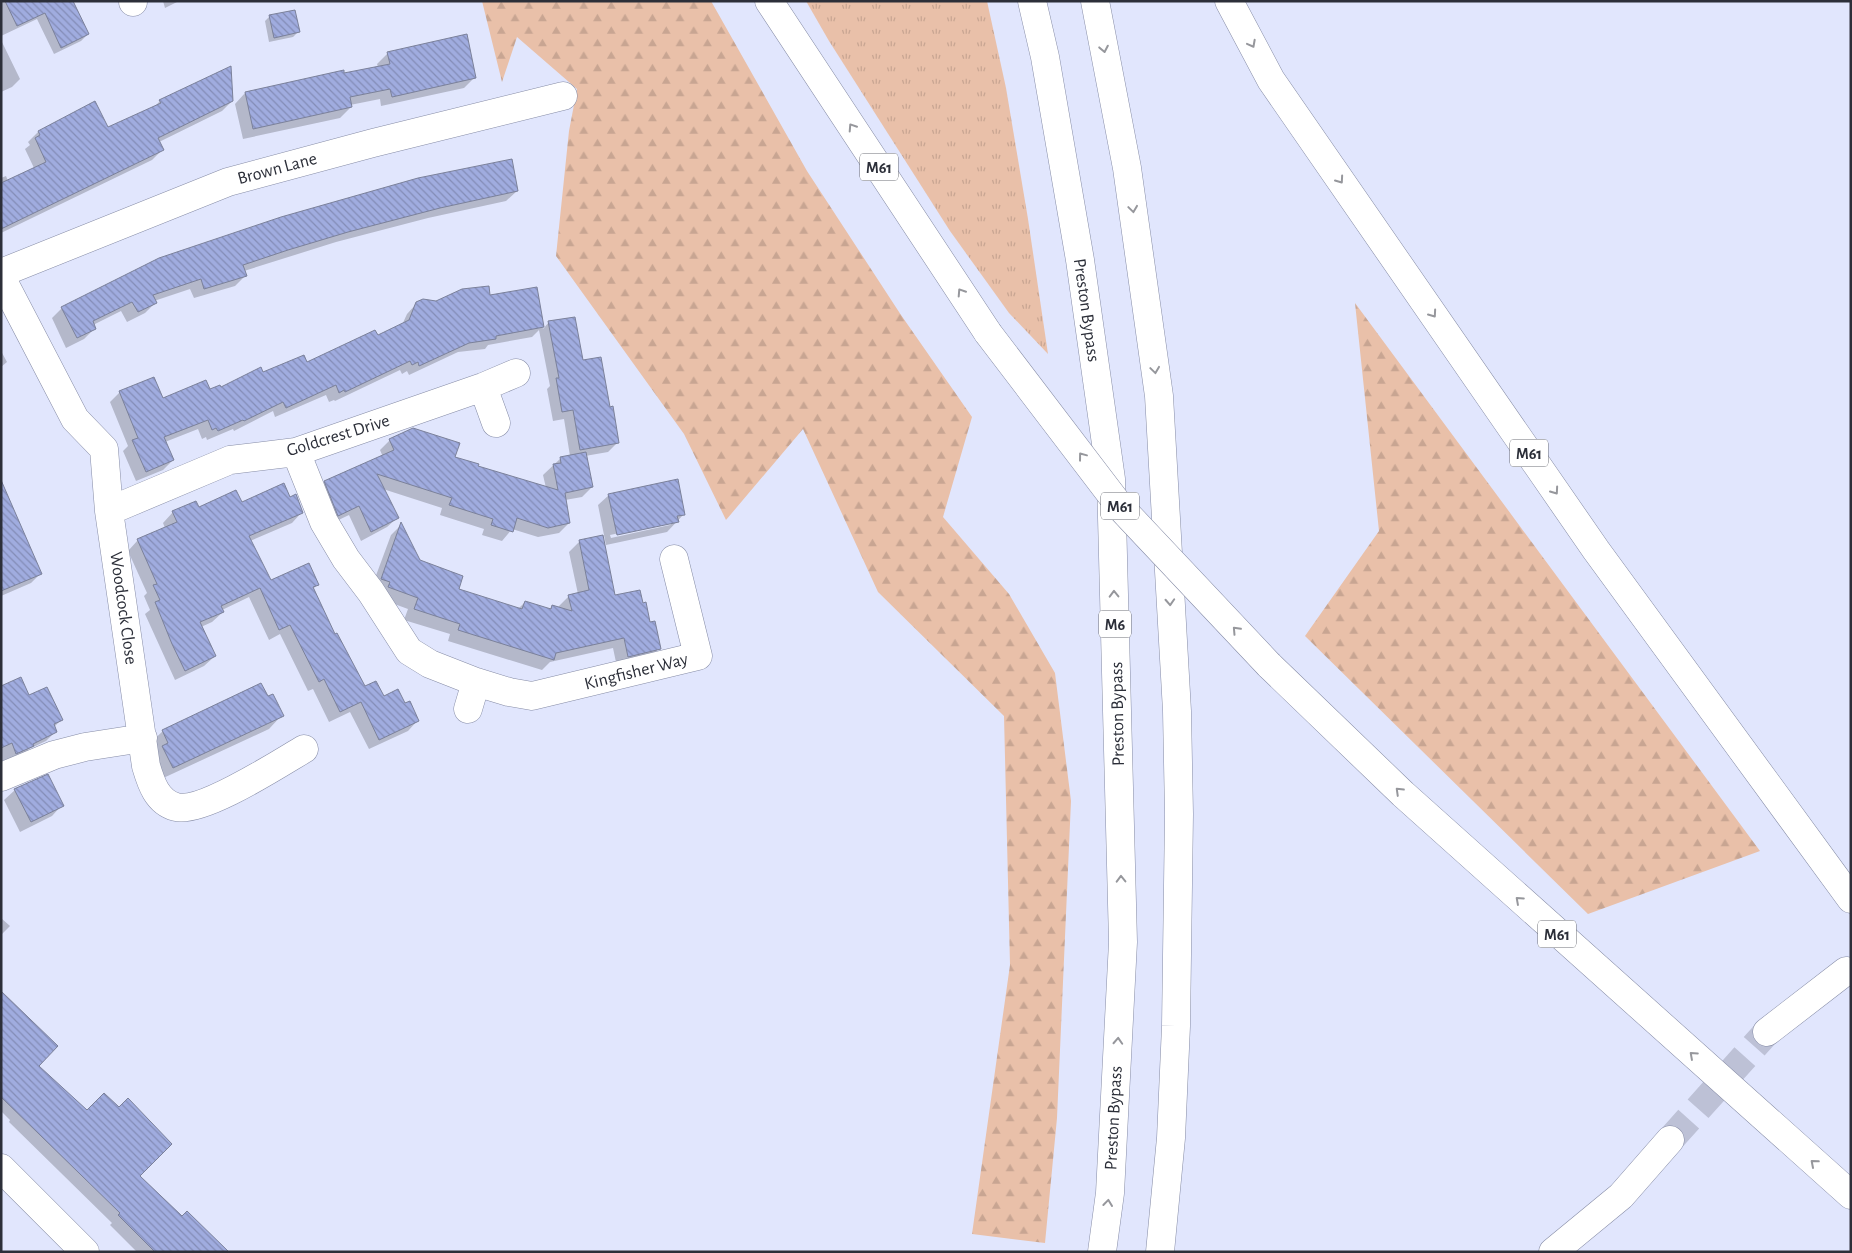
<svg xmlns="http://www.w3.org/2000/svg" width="1852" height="1253" font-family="'Alegreya Sans',sans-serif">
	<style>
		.grass { fill: url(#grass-tufts) }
		.forest { fill: url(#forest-firs) }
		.shadow { fill: #0003; fill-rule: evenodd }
		.building { fill: url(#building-back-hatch); stroke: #7b819a }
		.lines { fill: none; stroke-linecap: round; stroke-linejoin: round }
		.minor-tunnel { stroke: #bdc1d6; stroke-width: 28; stroke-dasharray: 28 14; stroke-linecap: butt }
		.minor-casing { stroke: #868ca6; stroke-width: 29 }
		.highway-casing { stroke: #868ca6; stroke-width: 29 }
		.minor { stroke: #fff; stroke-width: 28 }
		.highway { stroke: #fff; stroke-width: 28 }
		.highway-bridge-casing { stroke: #868ca6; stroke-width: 29; stroke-linecap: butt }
		.highway-bridge { stroke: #fff; stroke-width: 28 }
		.oneway { stroke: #96979c }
		.labels { text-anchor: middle; stroke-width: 4.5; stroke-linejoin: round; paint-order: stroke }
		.shield { fill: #fff; stroke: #6b6d74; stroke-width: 1 }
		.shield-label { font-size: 16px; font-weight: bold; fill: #2c2f39 }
		.street-label { font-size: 18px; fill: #2c2f39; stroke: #fff }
	</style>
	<defs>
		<pattern id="grass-tufts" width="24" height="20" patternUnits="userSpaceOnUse" patternTransform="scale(1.25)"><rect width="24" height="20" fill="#e9c0a9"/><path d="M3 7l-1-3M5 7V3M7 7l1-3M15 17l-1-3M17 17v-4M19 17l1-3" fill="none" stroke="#c8a592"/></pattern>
		<pattern id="forest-firs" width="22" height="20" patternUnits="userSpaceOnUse" patternTransform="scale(1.25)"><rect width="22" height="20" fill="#e9c0a9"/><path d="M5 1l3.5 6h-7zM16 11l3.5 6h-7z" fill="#c8a592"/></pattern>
		<pattern id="building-back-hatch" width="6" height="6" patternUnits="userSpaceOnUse" patternTransform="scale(1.25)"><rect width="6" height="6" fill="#a0acdf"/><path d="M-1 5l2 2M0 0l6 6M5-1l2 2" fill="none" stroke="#838cb6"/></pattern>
	</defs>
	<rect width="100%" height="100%" fill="#e1e6fd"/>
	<path class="grass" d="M 806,1 L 987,1 L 1006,88 L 1028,219 L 1048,354 L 1009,313 L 950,231 L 829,41 Z"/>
	<path class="forest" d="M 482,1 L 711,1 L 807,171 L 901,315 L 972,417 L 943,517 L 1009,594 L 1055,673 L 1071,801 L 1057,1118 L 1045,1243 L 972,1234 L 1010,965 L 1004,716 L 878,592 L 803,429 L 726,520 L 684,434 L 556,256 L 569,131 L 577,89 L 517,37 L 502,82 Z
		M 1355,303 L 1760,851 L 1588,914 L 1305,636 L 1379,531 Z"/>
	<path class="shadow" d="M 1,1 L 72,1 L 88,34 L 81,41 L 54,54 L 37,19 L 1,36 Z
		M 163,1 L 179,1 L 165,8 Z
		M 270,16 L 298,32 L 293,37 L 269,42 L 265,21 Z
		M 1,40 L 20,79 L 12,87 L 1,92 Z
		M 388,53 L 475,77 L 464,88 L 381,106 L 380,99 L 350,105 L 351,107 L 340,118 L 243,139 L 235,104 L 245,93 L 378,67 L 377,64 Z
		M 160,101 L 232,101 L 222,111 L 159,142 L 162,150 L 152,160 L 1,233 L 1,178 L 6,176 L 8,181 L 34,168 L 25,149 L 30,145 L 28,142 L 38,132 L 107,129 L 153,108 Z
		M 517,191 L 506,201 L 428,218 L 336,242 L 244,271 L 245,276 L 235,286 L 194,298 L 190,289 L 154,301 L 155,303 L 145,313 L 127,322 L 121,311 L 93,325 L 95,328 L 84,339 L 66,348 L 52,318 L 62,308 L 159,259 Z
		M 536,289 L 543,329 L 549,322 L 582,362 L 609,408 L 618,442 L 608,452 L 585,456 L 592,487 L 582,497 L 565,500 L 569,523 L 559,533 L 538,537 L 512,529 L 502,541 L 482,535 L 484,529 L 440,515 L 442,508 L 383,489 L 397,518 L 387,527 L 361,541 L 349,515 L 328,525 L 315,492 L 325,482 L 383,457 L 380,450 L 390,440 L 454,457 L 477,467 L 546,488 L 543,475 L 561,458 L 570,456 L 564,419 L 553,421 L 547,389 L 550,386 L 539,330 L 532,337 L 488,345 L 485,349 L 458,352 L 409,375 L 407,371 L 402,374 L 400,370 L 335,401 L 334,400 L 329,402 L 326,395 L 275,417 L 273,411 L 234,431 L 233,429 L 207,440 L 206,437 L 202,439 L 198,429 L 165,442 L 173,460 L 163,470 L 136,481 L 123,451 L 128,446 L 110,402 L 120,392 L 162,400 L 220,389 L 263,374 L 306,364 L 377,337 L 402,325 L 407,314 L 417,303 L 489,297 Z
		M 1,351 L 7,362 L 1,367 Z
		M 609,495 L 684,514 L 667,532 L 606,545 L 598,505 ZM 673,522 L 670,525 L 611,538 L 610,535 Z
		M 290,499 L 302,512 L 292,523 L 250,541 L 270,582 L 318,584 L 313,589 L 334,635 L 365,688 L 383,698 L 404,705 L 418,720 L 408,731 L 369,749 L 350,712 L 329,722 L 313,689 L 308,691 L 280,634 L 269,640 L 249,597 L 222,610 L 223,612 L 212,622 L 201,627 L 215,656 L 204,666 L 175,680 L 145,614 L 150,610 L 144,596 L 147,593 L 128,551 L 138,540 L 165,528 L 163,523 L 173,512 Z
		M 1,507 L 41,573 L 31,583 L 1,596 Z
		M 401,525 L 419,561 L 457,590 L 518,609 L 525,602 L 549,610 L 552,606 L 559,608 L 558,607 L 569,596 L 578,594 L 569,552 L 580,541 L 614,597 L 649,624 L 659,648 L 649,659 L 617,667 L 613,648 L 550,662 L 542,670 L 448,641 L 450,634 L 404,620 L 408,609 L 378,598 L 371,589 L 391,535 Z
		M 1,688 L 29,697 L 61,720 L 54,727 L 56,731 L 46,741 L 29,749 L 23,756 L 1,765 Z
		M 267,698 L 282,715 L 269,729 L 159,780 L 149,744 L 163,731 Z
		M 15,790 L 62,805 L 52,816 L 20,832 L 4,800 Z
		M 1,918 L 10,926 L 1,935 Z
		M 1,1005 L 37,1066 L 138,1176 L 182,1218 L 227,1252 L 137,1252 L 110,1225 L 112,1223 L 9,1122 L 10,1120 L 1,1111 Z"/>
	<path class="building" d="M 5,1 L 73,1 L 89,34 L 61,48 L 45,13 L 17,26 Z
		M 295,10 L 300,32 L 274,38 L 269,15 Z
		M 467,34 L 476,78 L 392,97 L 390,89 L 350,97 L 352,107 L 253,129 L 245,92 L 344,70 L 344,73 L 390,64 L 387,52 Z
		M 231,66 L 233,101 L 158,138 L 164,150 L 1,229 L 1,183 L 46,162 L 35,138 L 40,135 L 38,131 L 95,101 L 108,127 L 161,103 L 159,100 Z
		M 512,159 L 518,191 L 440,208 L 348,232 L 288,250 L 243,265 L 247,276 L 204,289 L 201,279 L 153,295 L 157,303 L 138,312 L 132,302 L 93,321 L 96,329 L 77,338 L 61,307 L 159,258 L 281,217 L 418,178 Z
		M 489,286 L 490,295 L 537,287 L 544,327 L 496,336 L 496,339 L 469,343 L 419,366 L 418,362 L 412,365 L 410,361 L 345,392 L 344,390 L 339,393 L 336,385 L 286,408 L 283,402 L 244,421 L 243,420 L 218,431 L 216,428 L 212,430 L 208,420 L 164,437 L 174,460 L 146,472 L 132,440 L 138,438 L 119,391 L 154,377 L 163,398 L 206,380 L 210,389 L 220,385 L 221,387 L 261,367 L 263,372 L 304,355 L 307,362 L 375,330 L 378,335 L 409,320 L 416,302 L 423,299 L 436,301 L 462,289 Z
		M 575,317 L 583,360 L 601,357 L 610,407 L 613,406 L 619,443 L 580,450 L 573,410 L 562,412 L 556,378 L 559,378 L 548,321 Z
		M 413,428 L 460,443 L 455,457 L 479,464 L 478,466 L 558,490 L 553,464 L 561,463 L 560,457 L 586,452 L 593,487 L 565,493 L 570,523 L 548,528 L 517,518 L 513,532 L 491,525 L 493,519 L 449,505 L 452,498 L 377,474 L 399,518 L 371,532 L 359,506 L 338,516 L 324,481 L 394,450 L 389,439 Z
		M 678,479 L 685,515 L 677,516 L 679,522 L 617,535 L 608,494 Z
		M 1,480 L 42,574 L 1,591 Z
		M 284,483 L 290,497 L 296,494 L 303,513 L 249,536 L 271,580 L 309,563 L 319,585 L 313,587 L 335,634 L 337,633 L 365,686 L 376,681 L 384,696 L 398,689 L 405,703 L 410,701 L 419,721 L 379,740 L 361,702 L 340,712 L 324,679 L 319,682 L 290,625 L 279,630 L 260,588 L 221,606 L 224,612 L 200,622 L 216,656 L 185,671 L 172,644 L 155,602 L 160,600 L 153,585 L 157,584 L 137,539 L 177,522 L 172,511 L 196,501 L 199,507 L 236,490 L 242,502 Z
		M 401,522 L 420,560 L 463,576 L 459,589 L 522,609 L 525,601 L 551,609 L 552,605 L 572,611 L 568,595 L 589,590 L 579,540 L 603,535 L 615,595 L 640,590 L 643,603 L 646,602 L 650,622 L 655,621 L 661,649 L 628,657 L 624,638 L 556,653 L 554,660 L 458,630 L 460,624 L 414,609 L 418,598 L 388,587 L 390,582 L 381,579 Z
		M 21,677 L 29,695 L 47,687 L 63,720 L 54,724 L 57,732 L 33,744 L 34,746 L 16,754 L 12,743 L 1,748 L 1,686 Z
		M 261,683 L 268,696 L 273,694 L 284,716 L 173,768 L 162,746 L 168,743 L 162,730 Z
		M 48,774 L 64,806 L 31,822 L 14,789 Z
		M 1,991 L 58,1046 L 39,1066 L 87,1110 L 104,1093 L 119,1107 L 128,1098 L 172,1144 L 140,1176 L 182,1216 L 187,1211 L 229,1252 L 155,1252 L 118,1215 L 120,1213 L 1,1097 Z"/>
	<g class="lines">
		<path class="minor-tunnel" d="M 1670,1140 L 1767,1032"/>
		<defs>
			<path id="minor" d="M 133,1 L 133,2
				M 1,273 L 228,182 L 373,143 L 563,96
				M 1,277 L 75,419 L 104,449 L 109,511 L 146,766 C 151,783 157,802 176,807 C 202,814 280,763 304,749
				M 483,387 L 496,423
				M 296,452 L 324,522 L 346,559 L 371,592 L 409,651 L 430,664 L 476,682 L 509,692 L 532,696 L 698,656 L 674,559
				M 109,511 L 230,460 L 296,452 L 483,387 L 516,373
				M 468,709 L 476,682
				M 1,777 L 54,755 L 85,747 L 143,738
				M 1767,1032 L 1846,971
				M 1,1168 L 85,1252
				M 1553,1252 L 1621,1196 L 1670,1140"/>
			<path id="highway" d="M 769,1 L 988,333
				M 1032,1 L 1045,57 L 1080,260 L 1111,479 L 1123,942 L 1110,1193 L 1102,1252
				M 1095,1 L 1127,168 L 1159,396 L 1177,711 L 1179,814 L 1176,1026 L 1171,1138 L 1160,1252
				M 1229,1 L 1271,80 L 1596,550 L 1851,899
				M 1269,665 L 1403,794 L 1851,1195"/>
		</defs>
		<use href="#minor" class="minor-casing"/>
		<use href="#highway" class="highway-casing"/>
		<use href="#minor" class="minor"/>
		<use href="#highway" class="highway"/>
		<defs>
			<path id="highway-bridge" d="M 988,333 L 1122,509 L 1269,665"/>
		</defs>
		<use href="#highway-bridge" class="highway-bridge-casing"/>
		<use href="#highway-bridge" class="highway-bridge"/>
	</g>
	<defs><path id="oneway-chevron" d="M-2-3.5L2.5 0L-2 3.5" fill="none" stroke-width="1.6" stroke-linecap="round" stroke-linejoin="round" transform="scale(1.25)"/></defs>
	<g class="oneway">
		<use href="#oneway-chevron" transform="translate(1252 44) rotate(62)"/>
		<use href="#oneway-chevron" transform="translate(1104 49) rotate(79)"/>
		<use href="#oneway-chevron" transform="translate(852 127) rotate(-123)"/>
		<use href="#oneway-chevron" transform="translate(1340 180) rotate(55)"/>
		<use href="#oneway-chevron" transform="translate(1133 209) rotate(82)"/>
		<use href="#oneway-chevron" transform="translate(961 292) rotate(-123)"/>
		<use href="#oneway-chevron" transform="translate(1433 314) rotate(55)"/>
		<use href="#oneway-chevron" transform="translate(1155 370) rotate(82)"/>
		<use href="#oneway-chevron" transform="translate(1082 456) rotate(-127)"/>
		<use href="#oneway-chevron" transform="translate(1555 491) rotate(55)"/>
		<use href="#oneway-chevron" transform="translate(1114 594) rotate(-91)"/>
		<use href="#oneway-chevron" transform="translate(1170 602) rotate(87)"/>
		<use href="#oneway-chevron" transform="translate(1236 630) rotate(-133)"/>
		<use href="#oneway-chevron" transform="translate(1399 791) rotate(-136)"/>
		<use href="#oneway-chevron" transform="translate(1121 879) rotate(-91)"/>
		<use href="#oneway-chevron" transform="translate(1519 900) rotate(-138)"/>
		<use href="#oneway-chevron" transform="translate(1118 1041) rotate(-87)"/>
		<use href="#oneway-chevron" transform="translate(1693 1055) rotate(-138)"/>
		<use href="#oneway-chevron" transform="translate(1814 1163) rotate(-139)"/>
		<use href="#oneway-chevron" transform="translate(1108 1203) rotate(-83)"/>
	</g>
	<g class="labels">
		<g class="shield">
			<rect x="860" y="153.5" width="38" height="27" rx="4"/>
			<rect x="1510" y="439.5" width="38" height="27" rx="4"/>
			<rect x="1101" y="492.5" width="38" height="27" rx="4"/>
			<rect x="1099" y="610.5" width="32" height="27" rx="4"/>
			<rect x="1538" y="920.5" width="38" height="27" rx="4"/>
		</g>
		<g class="shield-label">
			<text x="879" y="173">M61</text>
			<text x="1529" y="459">M61</text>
			<text x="1120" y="512">M61</text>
			<text x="1115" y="630">M6</text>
			<text x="1557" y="940">M61</text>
		</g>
		<g class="street-label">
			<text transform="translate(277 168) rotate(-15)" y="6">Brown Lane</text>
			<text transform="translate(1087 310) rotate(82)" y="6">Preston Bypass</text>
			<text transform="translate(338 435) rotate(-17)" y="6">Goldcrest Drive</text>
			<text transform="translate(124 608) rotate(82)" y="6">Woodcock Close</text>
			<text transform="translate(636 671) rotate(-14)" y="6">Kingfisher Way</text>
			<text transform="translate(1117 714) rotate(-91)" y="6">Preston Bypass</text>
			<text transform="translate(1113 1118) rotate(-87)" y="6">Preston Bypass</text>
		</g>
	</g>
	<rect width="1852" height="1253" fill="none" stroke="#2c2f39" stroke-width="5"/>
</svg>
